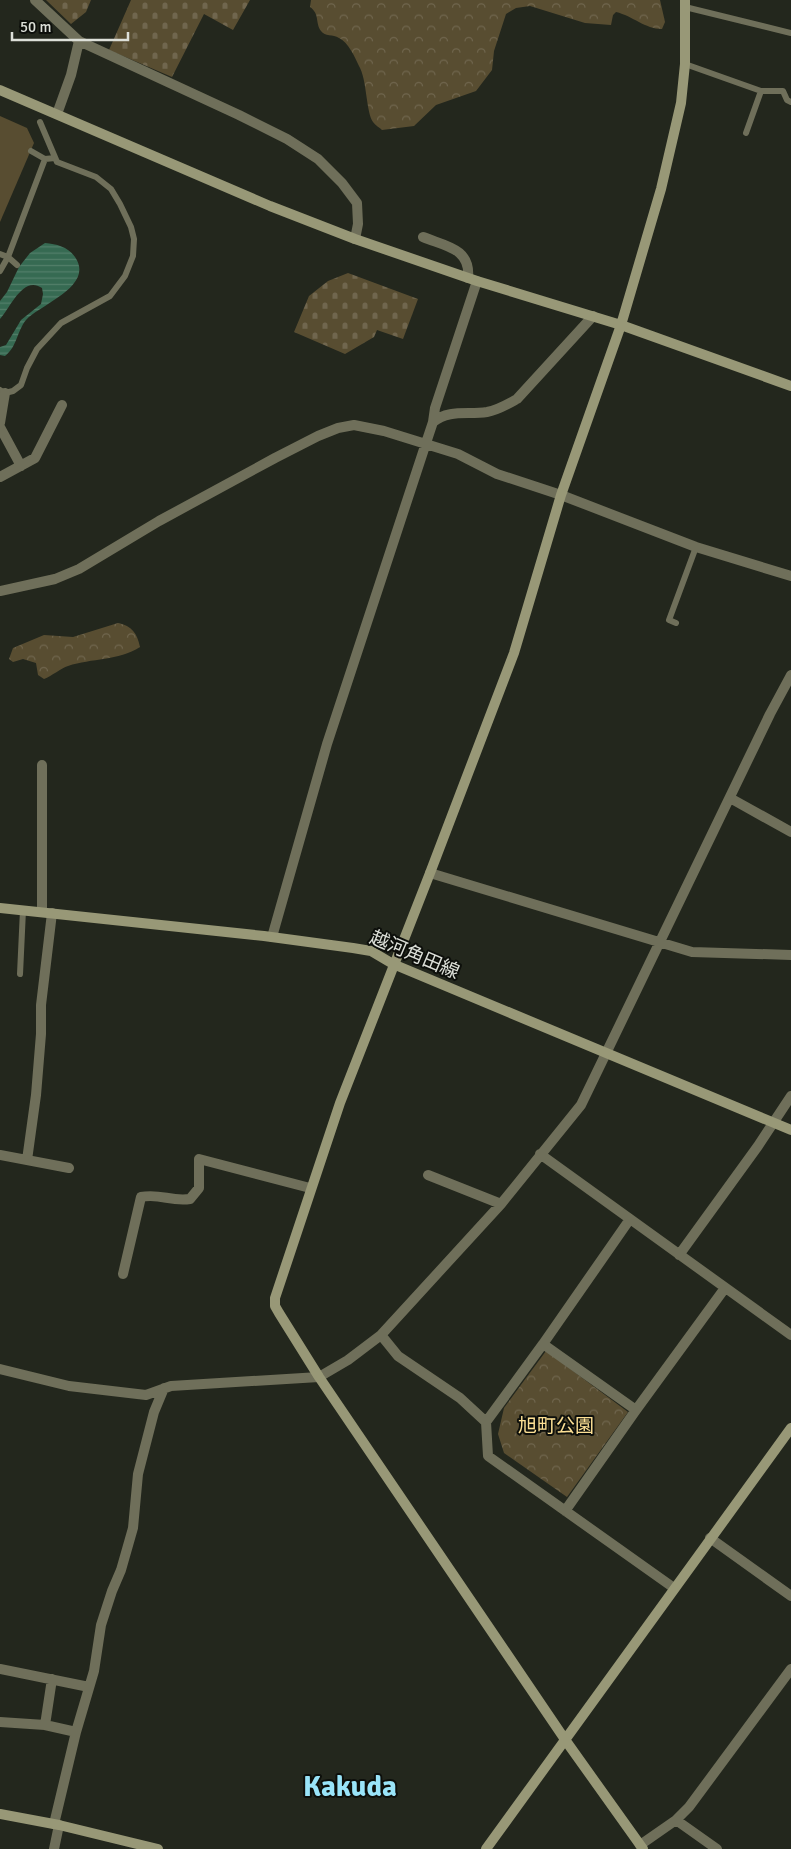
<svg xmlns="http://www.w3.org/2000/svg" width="791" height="1849" font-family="Signika,'Noto Sans JP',sans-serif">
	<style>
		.forest { fill: url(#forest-crowns) }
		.cemetery { fill: url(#cemetery-stones) }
		.garden { fill: #584d31 }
		.water { fill: url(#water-rules) }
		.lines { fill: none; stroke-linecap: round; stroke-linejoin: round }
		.lane { stroke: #6f6f5a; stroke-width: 6 }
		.street { stroke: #6f6f5a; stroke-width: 10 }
		.secondary { stroke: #989877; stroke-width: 10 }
		.labels { text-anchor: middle; stroke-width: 4; stroke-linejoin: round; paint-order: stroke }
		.street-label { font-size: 19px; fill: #dde0d9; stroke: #0d0f0b }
		.park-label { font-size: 19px; fill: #fde095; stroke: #0d0f0b }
		.town-label { font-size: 29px; font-weight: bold; fill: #99e4f9; stroke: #0d0f0b }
	</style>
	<defs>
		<pattern id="forest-crowns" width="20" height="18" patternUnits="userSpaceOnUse" patternTransform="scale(1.25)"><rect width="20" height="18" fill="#584d31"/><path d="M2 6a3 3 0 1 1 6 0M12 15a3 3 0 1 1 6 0" fill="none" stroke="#70664e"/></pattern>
		<pattern id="cemetery-stones" width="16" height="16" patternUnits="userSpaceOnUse" patternTransform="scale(1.25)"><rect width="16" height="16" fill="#584d31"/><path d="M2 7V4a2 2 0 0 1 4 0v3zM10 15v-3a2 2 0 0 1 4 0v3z" fill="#70664e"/></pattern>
		<pattern id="water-rules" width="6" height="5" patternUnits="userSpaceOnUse" patternTransform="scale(1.25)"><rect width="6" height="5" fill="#366a52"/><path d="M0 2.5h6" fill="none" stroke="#537f6a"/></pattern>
	</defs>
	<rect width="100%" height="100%" fill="#23271d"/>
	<path class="forest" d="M 311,0 L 660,0 L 665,22 L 662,29 C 645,29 633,16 616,12 L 613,15 L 611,25 L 585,23 L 530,6 L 516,8 L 506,14 L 494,51 L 492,70 L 476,91 L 436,105 L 414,126 L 382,130 C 380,128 375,125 373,122 C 366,112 367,79 359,66 C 355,57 348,42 339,38 C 333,34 325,37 321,31 C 315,23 320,14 310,7 Z
		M 118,623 C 132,626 137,633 140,647 C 118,661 92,658 68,666 C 61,668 52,676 44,679 L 38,675 L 36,663 L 23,659 L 13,662 L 9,659 L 13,648 L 44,635 L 73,637 Z
		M 546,1351 L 628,1412 L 567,1497 L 504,1453 L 498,1434 L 504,1408 Z"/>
	<path class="cemetery" d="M 46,0 L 91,0 L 86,12 L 71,24 Z
		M 131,0 L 250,0 L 233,30 L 204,14 L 172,77 L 109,50 Z
		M 348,273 L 418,299 L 403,339 L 377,330 L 374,337 L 345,354 L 294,332 L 309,296 L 328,281 Z"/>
	<path class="garden" d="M 0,116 L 27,128 L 34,143 L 0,222 Z"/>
	<path class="water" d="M 45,243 C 57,244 68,247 75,257 C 95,286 41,304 26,320 C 17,331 17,347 5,356 L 0,355 L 0,347 L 6,345 L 21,320 L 41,304 L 43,294 L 42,288 C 23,275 11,307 0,319 L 0,301 L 7,292 L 19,267 L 30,253 Z"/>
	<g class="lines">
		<path class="lane" d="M 685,7 L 791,33
			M 685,64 L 761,91 L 783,91 L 787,100 L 791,102
			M 746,133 L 761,91
			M 31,151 L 45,159
			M 0,254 L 8,257 L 17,265
			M 0,271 L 8,257 L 45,159 L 55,158
			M 0,390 L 5,393 L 13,391 L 21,385 L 27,368 L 37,349 L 61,323 L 110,296 L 125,276 L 133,256 L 134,239 L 131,227 L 120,204 L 111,189 L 96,177 L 57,162 L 40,122
			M 676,623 L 669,620 L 696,547
			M 20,974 L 23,910"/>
		<path class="street" d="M 35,0 L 79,41 L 239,115 L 287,139 L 318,159 L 342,183 L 357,203 L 358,224 L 355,239
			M 57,114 L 71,75 L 79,41
			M 423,237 C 445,246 471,248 468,278
			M 433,422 C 449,409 468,415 487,412 C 498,410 508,404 517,399 L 593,316
			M 0,423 L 5,393
			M 0,427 L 21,466
			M 0,477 L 35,458 L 62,405
			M 0,591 L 55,579 L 79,569 L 159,521 L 275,458 L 318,436 L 338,428 L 354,425 L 384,431 L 458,454 L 497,474 L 561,495 L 696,547 L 791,576
			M 42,765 L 42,912
			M 730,798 L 791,832
			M 430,873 L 692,952 L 791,955
			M 272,937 L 327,744 L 426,443 L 433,422 L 435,408 L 477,281
			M 540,1154 L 791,1335
			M 0,1155 L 69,1168
			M 27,1160 L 36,1095 L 41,1034 L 41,1005 L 52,913
			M 428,1175 L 501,1204
			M 679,1255 L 758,1146 L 791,1096
			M 123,1274 L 141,1197 C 160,1193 171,1202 190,1199 L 199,1188 L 199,1159 L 310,1188
			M 543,1344 L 636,1410
			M 0,1369 L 69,1386 L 146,1395 L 171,1386 L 319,1377 L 348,1360 L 381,1335
			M 486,1422 L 543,1344 L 630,1219
			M 565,1511 L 636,1410 L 725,1288
			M 710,1538 L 791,1596
			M 674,1588 L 488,1456 L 486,1422 L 460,1398 L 398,1356 L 381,1335 L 501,1204 L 581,1105 L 770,714 L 791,675
			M 0,1669 L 89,1687
			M 52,1679 L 45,1725 L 76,1732
			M 0,1722 L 45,1725
			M 676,1820 L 717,1849
			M 54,1824 L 76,1732 L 94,1671 L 101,1625 L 112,1591 L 121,1570 L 133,1528 L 138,1474 L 154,1412 L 164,1388
			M 640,1845 L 676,1820 L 689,1807 L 791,1669
			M 54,1849 L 59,1825"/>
		<path class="secondary" d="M 0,90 L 270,206 L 355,239 L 477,281 L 621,325 L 791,386
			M 0,908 L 264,936 L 353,948 L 371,951 L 393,964 L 791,1130
			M 0,1814 L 59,1825 L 158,1849
			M 486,1849 L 791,1428
			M 643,1849 L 566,1741 L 319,1377 L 279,1313 L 275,1306 L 275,1298 L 340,1103 L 430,873 L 514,653 L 561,495 L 621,325 L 661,189 L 681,103 L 685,64 L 685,0"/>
	</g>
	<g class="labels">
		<g class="street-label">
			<text transform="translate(415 954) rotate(23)" y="7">越河角田線</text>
		</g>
		<g class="park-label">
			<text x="556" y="1432">旭町公園</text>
		</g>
		<g class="town-label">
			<text x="350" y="1796">Kakuda</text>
		</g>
	</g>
	<path d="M12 32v8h116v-8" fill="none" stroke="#dde0d9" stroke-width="2.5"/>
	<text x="20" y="32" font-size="15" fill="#dde0d9" stroke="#0d0f0b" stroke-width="4" paint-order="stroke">50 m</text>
</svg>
